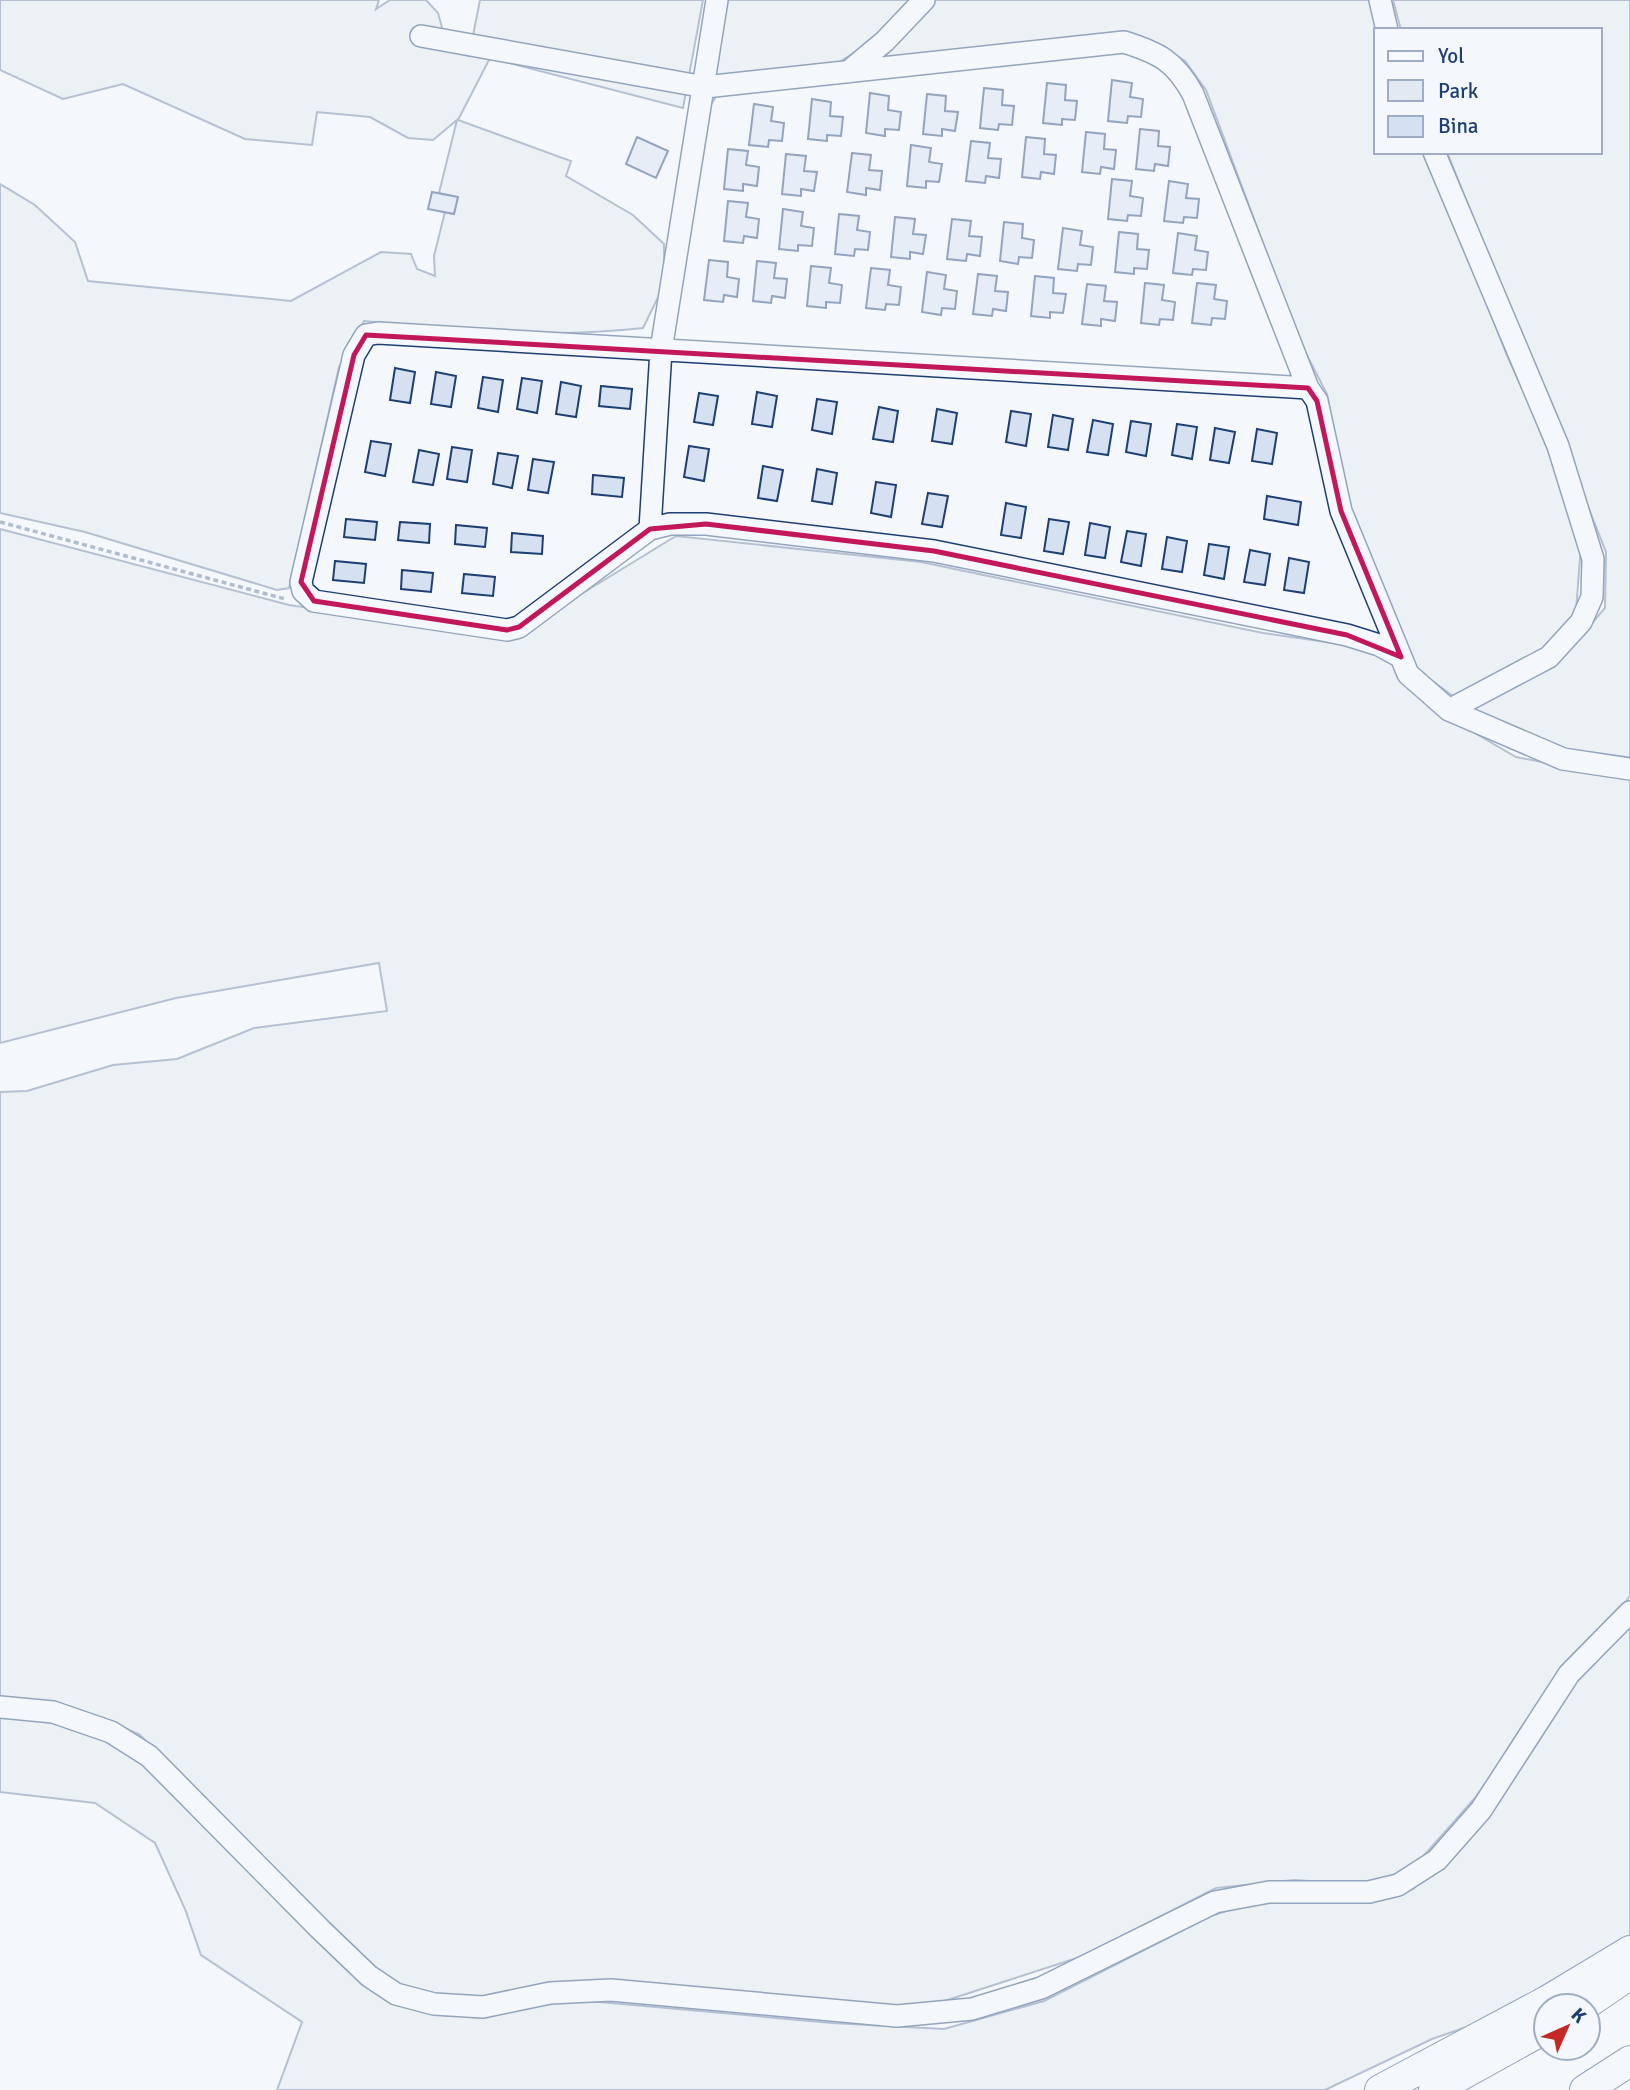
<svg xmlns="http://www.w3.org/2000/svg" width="1630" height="2090" font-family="Signika,sans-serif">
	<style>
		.green { fill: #e3e9f0; stroke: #687fa3; stroke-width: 2 }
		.building { fill: #d5e0f0; stroke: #1d3f73; stroke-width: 2 }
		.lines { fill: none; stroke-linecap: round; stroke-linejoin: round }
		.minor-casing { stroke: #1d3f73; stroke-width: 24 }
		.highway-casing { stroke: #1d3f73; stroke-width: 32 }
		.path { stroke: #5e769c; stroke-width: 3.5; stroke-dasharray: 5 3.5; stroke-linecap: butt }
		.minor { stroke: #f4f7fb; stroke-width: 21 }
		.highway { stroke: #f4f7fb; stroke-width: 30 }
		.marked { fill: none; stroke: #c2185b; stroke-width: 5; stroke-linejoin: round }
	</style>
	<rect width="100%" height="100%" fill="#f4f7fb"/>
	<path class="green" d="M 0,0 L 379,0 L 376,9 L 390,0 L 426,0 L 438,13 L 448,49 L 469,56 L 480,0 L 703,0 L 683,108 L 490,58 L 458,120 L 571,161 L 566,176 L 633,215 L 664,244 L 664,285 L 643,328 C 544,339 462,330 364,321 L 339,367 L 289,588 L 277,590 L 85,532 L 0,513 L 0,184 L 35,205 L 75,242 L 88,281 L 291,301 L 381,252 L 411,254 L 417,269 L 435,276 L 434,256 L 445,212 L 454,214 L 457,197 L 439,193 L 457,120 L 433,140 L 408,138 L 370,117 L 317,112 L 312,145 L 245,139 L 123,84 L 63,99 L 0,70 Z
		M 727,0 L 913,0 L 872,42 L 834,65 L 717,95 L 710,106 Z
		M 933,0 L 1370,0 L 1376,30 L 1376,152 L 1427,152 L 1506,353 L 1554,460 L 1581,545 L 1576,611 L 1553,646 L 1453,696 L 1413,667 L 1348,503 L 1327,394 L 1299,340 L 1206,90 L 1185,61 L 1156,45 L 871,62 Z
		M 1393,0 L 1630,0 L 1630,761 L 1564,751 L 1470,709 L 1554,667 L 1578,640 L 1605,608 L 1606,552 L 1447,152 L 1600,152 L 1600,30 L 1401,30 Z
		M 0,529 L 289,605 L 511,637 L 676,536 L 921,562 L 1263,633 L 1375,649 L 1388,657 L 1444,715 L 1516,757 L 1630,779 L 1630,1596 L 1517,1738 L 1475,1798 L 1412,1869 L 1369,1885 L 1294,1880 L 1216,1888 L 1083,1956 L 923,2008 L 621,1982 L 463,2002 L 419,1998 L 372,1969 L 139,1734 L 61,1704 L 0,1698 L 0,1092 L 27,1091 L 113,1065 L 177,1059 L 254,1028 L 387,1011 L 379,963 L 176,998 L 0,1043 Z
		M 1630,1627 L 1630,1935 L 1481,2022 L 1432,2039 L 1325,2090 L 277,2090 L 302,2022 L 201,1955 L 185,1909 L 155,1843 L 95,1803 L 0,1792 L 0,1714 L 73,1726 L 125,1746 L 401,2005 L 447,2016 L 577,2000 L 832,2023 L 944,2029 L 1044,2001 L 1211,1916 L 1269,1897 L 1362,1901 L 1413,1889 L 1479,1825 L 1537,1734 L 1583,1673 Z"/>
	<path class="building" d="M 1112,80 L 1132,83 L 1130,97 L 1143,99 L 1141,117 L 1128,116 L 1127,123 L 1108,121 Z
		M 1047,83 L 1066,85 L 1065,100 L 1077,101 L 1075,120 L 1062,119 L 1062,125 L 1043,123 Z
		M 984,88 L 1003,90 L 1002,105 L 1014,106 L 1012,125 L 999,124 L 998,130 L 980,128 Z
		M 870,93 L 889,96 L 888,110 L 901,112 L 899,130 L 885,129 L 885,136 L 866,133 Z
		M 927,94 L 946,96 L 945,111 L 958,112 L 955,131 L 942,129 L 942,136 L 923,134 Z
		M 812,99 L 831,102 L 830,116 L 843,117 L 841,136 L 827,135 L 827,141 L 808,139 Z
		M 754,104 L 773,107 L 771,121 L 784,123 L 782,141 L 769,140 L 768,147 L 749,145 Z
		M 1140,129 L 1159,131 L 1158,146 L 1170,147 L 1168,166 L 1155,164 L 1154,171 L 1136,169 Z
		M 1086,132 L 1105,134 L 1104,149 L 1116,150 L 1114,169 L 1101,167 L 1100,174 L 1082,172 Z
		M 637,137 L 668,151 L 656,178 L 626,164 Z
		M 1026,137 L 1045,139 L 1044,154 L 1056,155 L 1054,174 L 1041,172 L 1040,179 L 1022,177 Z
		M 971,141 L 990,143 L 988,158 L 1001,159 L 999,178 L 986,176 L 985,183 L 966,181 Z
		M 911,145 L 931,148 L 929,162 L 942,164 L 939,182 L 926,181 L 926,188 L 907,186 Z
		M 728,149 L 748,151 L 746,165 L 759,167 L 757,186 L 743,184 L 743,191 L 724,189 Z
		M 852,153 L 871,155 L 869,170 L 882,171 L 880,190 L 866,188 L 866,195 L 847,192 Z
		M 786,154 L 806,156 L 804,171 L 817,172 L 814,191 L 801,189 L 801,196 L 782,194 Z
		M 1112,179 L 1132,181 L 1130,196 L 1143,198 L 1141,216 L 1128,215 L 1127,221 L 1108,219 Z
		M 1169,181 L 1188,184 L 1186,198 L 1199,199 L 1197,218 L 1184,217 L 1183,223 L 1164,221 Z
		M 432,192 L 458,197 L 454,214 L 428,209 Z
		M 728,201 L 748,203 L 746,217 L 759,219 L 757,238 L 744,236 L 743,243 L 724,241 Z
		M 783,209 L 803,212 L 801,226 L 814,228 L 812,246 L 798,245 L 798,251 L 779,249 Z
		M 839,214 L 859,216 L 857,230 L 870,232 L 868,250 L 855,249 L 854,256 L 835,254 Z
		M 895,217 L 915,219 L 913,234 L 926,235 L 923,254 L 910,252 L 910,259 L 891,257 Z
		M 952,219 L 971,221 L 969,236 L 982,237 L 980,256 L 967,254 L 966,261 L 947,259 Z
		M 1004,222 L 1023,224 L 1022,238 L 1034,240 L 1032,258 L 1019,257 L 1018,264 L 1000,261 Z
		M 1063,228 L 1082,231 L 1080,245 L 1093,247 L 1091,265 L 1078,264 L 1077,271 L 1058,269 Z
		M 1119,232 L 1138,234 L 1137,249 L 1149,250 L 1147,269 L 1134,268 L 1134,274 L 1115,272 Z
		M 1178,233 L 1197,236 L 1195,250 L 1208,252 L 1206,270 L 1193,269 L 1192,275 L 1173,273 Z
		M 709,260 L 728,262 L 727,277 L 739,279 L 737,297 L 724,295 L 723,302 L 704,300 Z
		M 757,261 L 776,263 L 774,278 L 787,279 L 785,298 L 772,296 L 771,303 L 753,301 Z
		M 811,266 L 831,268 L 829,283 L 842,285 L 840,303 L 826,302 L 826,308 L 807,306 Z
		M 871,268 L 890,270 L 888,285 L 901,287 L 899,305 L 886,304 L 885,310 L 866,308 Z
		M 927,272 L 946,275 L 944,289 L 957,291 L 955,309 L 942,308 L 941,315 L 922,312 Z
		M 978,274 L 997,276 L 995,291 L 1008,292 L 1006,311 L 993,309 L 992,316 L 973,314 Z
		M 1035,276 L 1054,278 L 1053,293 L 1066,294 L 1063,313 L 1050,312 L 1050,318 L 1031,316 Z
		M 1145,283 L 1164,285 L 1162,300 L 1175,302 L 1173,320 L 1160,319 L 1159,325 L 1141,323 Z
		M 1197,283 L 1216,285 L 1214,299 L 1227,301 L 1225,319 L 1212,318 L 1211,325 L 1192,323 Z
		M 1087,284 L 1106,286 L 1104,301 L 1117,302 L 1115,321 L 1101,319 L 1101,326 L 1082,324 Z
		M 395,368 L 415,372 L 410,403 L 390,400 Z
		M 436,372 L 456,376 L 451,407 L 431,404 Z
		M 483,377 L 503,380 L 498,412 L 478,408 Z
		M 522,378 L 542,381 L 537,413 L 517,409 Z
		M 561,382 L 581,386 L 576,417 L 556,414 Z
		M 601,386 L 632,389 L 630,409 L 599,406 Z
		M 757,392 L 777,396 L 772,427 L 752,424 Z
		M 699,393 L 718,396 L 713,425 L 694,422 Z
		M 817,399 L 837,402 L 832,434 L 812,430 Z
		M 879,407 L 898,411 L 893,442 L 873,439 Z
		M 937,409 L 957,413 L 952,444 L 932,441 Z
		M 1011,411 L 1031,414 L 1026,446 L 1006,442 Z
		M 1053,415 L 1073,419 L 1068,450 L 1048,447 Z
		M 1093,420 L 1113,424 L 1108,455 L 1087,452 Z
		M 1131,421 L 1151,424 L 1146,456 L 1126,452 Z
		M 1177,424 L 1197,427 L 1192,459 L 1172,455 Z
		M 1215,428 L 1235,432 L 1229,463 L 1210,460 Z
		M 1257,429 L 1277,433 L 1272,464 L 1252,461 Z
		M 371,441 L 391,444 L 385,476 L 365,472 Z
		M 689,446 L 709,449 L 704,481 L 684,477 Z
		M 452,447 L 472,450 L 467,482 L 447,479 Z
		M 419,450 L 439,454 L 433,485 L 413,482 Z
		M 498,453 L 518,456 L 512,488 L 493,484 Z
		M 533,459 L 554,462 L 548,493 L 528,490 Z
		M 763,466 L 783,470 L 777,501 L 758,498 Z
		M 817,469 L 837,473 L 832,504 L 812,501 Z
		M 593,475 L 624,478 L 622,497 L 592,494 Z
		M 876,482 L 896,485 L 891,517 L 871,513 Z
		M 928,493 L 948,496 L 942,527 L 922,524 Z
		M 1267,496 L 1301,502 L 1298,525 L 1264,519 Z
		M 1006,503 L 1026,507 L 1021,538 L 1001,535 Z
		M 346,519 L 377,522 L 375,540 L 344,537 Z
		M 1049,519 L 1069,522 L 1063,554 L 1044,551 Z
		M 400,522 L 430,524 L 429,543 L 398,540 Z
		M 1090,523 L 1110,527 L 1105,558 L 1085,555 Z
		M 456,525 L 487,528 L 485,547 L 455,544 Z
		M 1127,531 L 1146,534 L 1141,566 L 1121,562 Z
		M 512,533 L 543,536 L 542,554 L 511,552 Z
		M 1167,537 L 1187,541 L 1182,572 L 1162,569 Z
		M 1209,544 L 1229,547 L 1224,579 L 1204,575 Z
		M 1250,550 L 1270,554 L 1265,585 L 1244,582 Z
		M 1289,558 L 1309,562 L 1304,593 L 1284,590 Z
		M 335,561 L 366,564 L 364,583 L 333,580 Z
		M 402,570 L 433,573 L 431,592 L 401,589 Z
		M 464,574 L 495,577 L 493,596 L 462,593 Z"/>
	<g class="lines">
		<defs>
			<path id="minor" d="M 1380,0 L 1387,30
				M 421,36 L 705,87 L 1124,42 C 1159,53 1175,61 1193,94 L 1308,388 L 1317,401 L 1341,511 L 1408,674 L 1449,710 L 1563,759 L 1630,769
				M 848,72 L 885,41 L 924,0
				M 1434,152 L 1558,446 L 1593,559 L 1592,597 L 1581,622 L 1549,657 L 1449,710
				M 1308,388 L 378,333 L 366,335 L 354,355 L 301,582 L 303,591 L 314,601 L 507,630 L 519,627 L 650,529 L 670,524 L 706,524 L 934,551 L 1347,635 L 1379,645 L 1401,657
				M 650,529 L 661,350 L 717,0
				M 0,1707 L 53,1712 L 111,1732 L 149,1756 L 320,1929 L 369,1976 L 396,1994 L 434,2004 L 483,2007 L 550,1993 L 611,1990 L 897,2016 L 972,2009 L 1041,1988 L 1215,1902 L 1269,1892 L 1369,1892 L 1398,1885 L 1437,1860 L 1481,1810 L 1569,1674 L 1630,1612"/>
			<path id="highway" d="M 1583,2006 L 1630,1974
				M 1380,2090 L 1547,2001 L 1630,1951
				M 1434,2090 L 1546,2028
				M 1585,2090 L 1630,2061"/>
		</defs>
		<use href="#minor" class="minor-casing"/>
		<use href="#highway" class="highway-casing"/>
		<path class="path" d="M 0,522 L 285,599"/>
		<use href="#minor" class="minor"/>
		<use href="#highway" class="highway"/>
	</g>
	<path d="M0 0H1630V2090H0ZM 366,335 L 1308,388 L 1317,401 L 1341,511 L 1401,657 L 1347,635 L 934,551 L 706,524 L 650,529 L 519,627 L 507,630 L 314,601 L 301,582 L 354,355 Z" fill="#f4f7fb" fill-opacity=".55" fill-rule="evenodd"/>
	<path class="marked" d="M 366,335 L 1308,388 L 1317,401 L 1341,511 L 1401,657 L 1347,635 L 934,551 L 706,524 L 650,529 L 519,627 L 507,630 L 314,601 L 301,582 L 354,355 Z"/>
	<rect x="1374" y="28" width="228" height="126" fill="#f4f7fb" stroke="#9eadc5" stroke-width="2"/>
	<rect x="1388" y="51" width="35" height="10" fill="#f4f7fb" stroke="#9eadc5" stroke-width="2"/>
	<text x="1438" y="63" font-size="21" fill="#1d3f73">Yol</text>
	<rect x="1388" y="80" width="35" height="21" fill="#e3e9f0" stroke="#9eadc5" stroke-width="2"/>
	<text x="1438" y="98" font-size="21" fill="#1d3f73">Park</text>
	<rect x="1388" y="116" width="35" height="21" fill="#d5e0f0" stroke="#9eadc5" stroke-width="2"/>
	<text x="1438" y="133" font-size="21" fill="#1d3f73">Bina</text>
	<g transform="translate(1567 2027) rotate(45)"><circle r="33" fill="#f4f7fb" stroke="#9eadc5" stroke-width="2"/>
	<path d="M0-5L12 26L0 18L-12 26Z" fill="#c62828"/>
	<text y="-10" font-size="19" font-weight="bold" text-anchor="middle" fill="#1d3f73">K</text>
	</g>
</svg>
